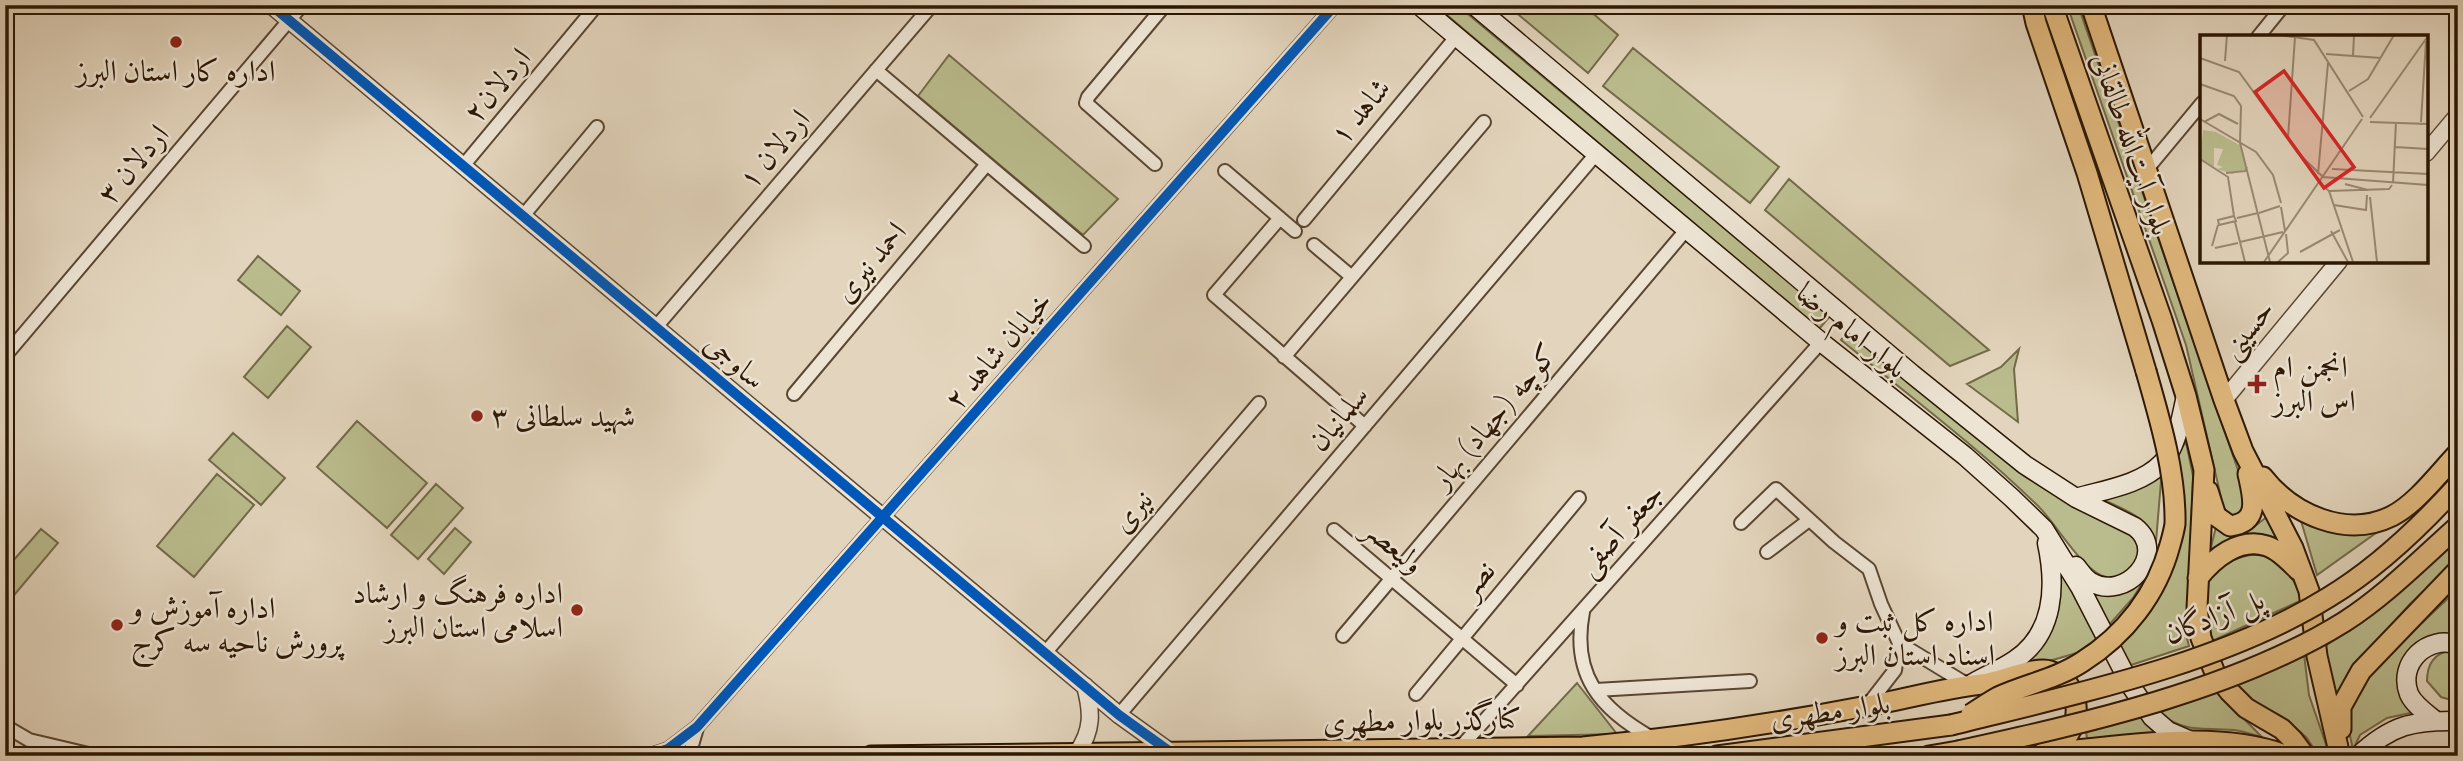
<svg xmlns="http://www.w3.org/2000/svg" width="2463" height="761" font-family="'Sorts Mill Goudy',Amiri,serif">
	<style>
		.green { fill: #babc8d; stroke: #736a48; stroke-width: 2 }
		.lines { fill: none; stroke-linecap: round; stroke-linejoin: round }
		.minor-casing { stroke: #5a4632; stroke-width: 16 }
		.tertiary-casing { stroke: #5a4632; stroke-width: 19 }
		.secondary-casing { stroke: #2c1703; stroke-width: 21 }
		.primary-casing { stroke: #2c1703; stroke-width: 23 }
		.minor { stroke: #ede4d4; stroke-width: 12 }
		.tertiary { stroke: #ede4d4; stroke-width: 16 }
		.secondary { stroke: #ede4d4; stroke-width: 18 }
		.primary { stroke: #e2ba7e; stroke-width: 19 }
		.primary-bridge-casing { stroke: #2c1703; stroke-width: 23; stroke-linecap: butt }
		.primary-bridge { stroke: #e2ba7e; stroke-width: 19 }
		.cycleway-casing { stroke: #ede4d4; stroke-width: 15 }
		.cycleway { stroke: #0057b8; stroke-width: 10 }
		.poi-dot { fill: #8f2418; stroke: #ede4d4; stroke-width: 2.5 }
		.labels { text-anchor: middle; stroke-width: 5; stroke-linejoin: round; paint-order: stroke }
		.poi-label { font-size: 30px; fill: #2c1703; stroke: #ede4d4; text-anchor: start }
		.street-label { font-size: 30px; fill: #2c1703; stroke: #ede4d4 }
		.inset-road { fill: none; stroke: #9a8973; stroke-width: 2 }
		.view { fill: #d62828; fill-opacity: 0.15; stroke: #d62828; stroke-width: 3.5 }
		.inset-edge { fill: none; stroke: #2c1703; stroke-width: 3.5 }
	</style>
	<rect width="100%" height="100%" fill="#e3d5bd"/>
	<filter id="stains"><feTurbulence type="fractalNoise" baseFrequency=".00286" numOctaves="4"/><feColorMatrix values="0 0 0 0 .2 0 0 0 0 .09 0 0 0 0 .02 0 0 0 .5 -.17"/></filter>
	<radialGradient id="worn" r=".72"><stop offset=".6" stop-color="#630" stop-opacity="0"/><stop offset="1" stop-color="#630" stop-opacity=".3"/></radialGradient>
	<path class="green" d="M 1435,5 L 1457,5 L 1830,316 L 1819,329 Z
		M 1507,5 L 1583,5 L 1618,35 L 1588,73 Z
		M 2067,5 L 2078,5 L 2240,476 L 2246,496 L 2243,512 L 2236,516 L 2228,514 L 2223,506 L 2186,345 Z
		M 1633,48 L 1779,167 L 1750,203 L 1603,86 Z
		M 949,55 L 1118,199 L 1083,235 L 918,96 Z
		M 1789,179 L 1989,350 L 1950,366 L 1765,210 Z
		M 258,256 L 300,291 L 281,315 L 238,280 Z
		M 287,326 L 311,347 L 268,398 L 244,377 Z
		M 1848,332 L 2024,476 L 2060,498 L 2130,529 L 2142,544 L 2134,571 L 2110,579 C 2082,572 2059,527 2039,507 C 1978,447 1907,394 1841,340 Z
		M 2019,349 L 2014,369 L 2018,422 L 1967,384 L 2001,367 Z
		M 357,421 L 427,483 L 387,528 L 317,467 Z
		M 233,433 L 285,478 L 261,505 L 209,460 Z
		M 2186,442 L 2193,476 L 2187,638 L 2189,646 L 2131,665 L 2117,645 L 2141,620 L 2181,487 L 2178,453 Z
		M 2162,469 L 2156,542 C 2144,513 2123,510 2096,496 Z
		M 217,474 L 254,505 L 194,577 L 157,546 Z
		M 436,484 L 463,508 L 418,559 L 391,535 Z
		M 2299,514 C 2335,536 2339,534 2380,530 L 2317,575 Z
		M 2269,515 L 2281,539 L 2231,541 L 2210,551 L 2216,527 C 2241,538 2250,531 2269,515 Z
		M 455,528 L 471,542 L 444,574 L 428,559 Z
		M 41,529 L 58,543 L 15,594 L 5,586 L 5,570 Z
		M 2453,544 L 2458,552 L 2458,559 L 2410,604 L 2355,665 L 2336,704 L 2324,647 L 2390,599 Z
		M 2261,554 C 2287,563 2290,576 2304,599 L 2210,642 C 2208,631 2204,620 2203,609 C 2199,575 2231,555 2261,554 Z
		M 2058,563 L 2100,641 L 2080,652 L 1995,677 L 2020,665 Z
		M 2144,580 L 2133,598 L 2109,625 L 2087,587 L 2121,592 Z
		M 2458,589 L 2451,601 L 2454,635 L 2439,635 L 2399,680 L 2402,701 L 2415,712 L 2387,718 L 2360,735 L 2353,750 L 2349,731 L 2351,706 L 2374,668 Z
		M 2452,651 L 2458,653 L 2458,702 L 2441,697 L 2427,681 C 2427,665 2434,652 2452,651 Z
		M 2304,654 L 2309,695 L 2330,756 L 2319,756 L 2306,737 L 2281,716 L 2256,704 L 2236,685 Z
		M 1577,683 L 1617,734 L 1528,736 Z
		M 2217,692 L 2262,737 C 2253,735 2243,731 2234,730 C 2200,727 2189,734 2158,713 Z
		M 2141,717 L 2158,735 L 2081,744 L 2087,738 L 2086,732 Z"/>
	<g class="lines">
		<defs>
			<path id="minor" d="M 5,14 L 13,5
				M 2258,37 L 2284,5
				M 876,70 L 1084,246
				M 1155,164 L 1086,103 L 1088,97 L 1165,5
				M 463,166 L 597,5
				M 2148,168 L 2202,103
				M 1225,171 L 1295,231
				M 523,216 L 597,127
				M 1280,218 L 1214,295 L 1365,426
				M 1304,220 L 1456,37
				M 1314,245 L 1352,277
				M 656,327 L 932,5
				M 5,356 L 302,5
				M 1284,357 L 1484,122
				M 794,394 L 987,164
				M 1741,523 L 1776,489 L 1834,542 L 1869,569 L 1881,604 L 1899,643 L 1968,685
				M 1334,530 L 1517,685
				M 1767,552 L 1809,520
				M 1583,612 C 1571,675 1600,709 1652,738
				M 1343,636 L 1686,230
				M 1045,653 L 1259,403
				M 1596,690 L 1750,681
				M 1416,694 L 1579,498
				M 1867,706 L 1895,670 L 1899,643
				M 1119,715 L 1596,154
				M 5,726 L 29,740 L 97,756
				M 1459,749 L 1821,342
				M 647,756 L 668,749 L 697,727 L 1335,5
				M 692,756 L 690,752 L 697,728"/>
			<path id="tertiary" d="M 271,5 L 1119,715 L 1169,751
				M 2426,153 L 2458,115
				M 2224,400 L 2339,261
				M 1077,753 C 1093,730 1092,712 1085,686"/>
			<path id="secondary" d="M 1419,5 L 1821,342 L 1965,456 L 2012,498 L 2044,529 L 2080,587 L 2131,686 L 2152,717 L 2168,731 L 2191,741
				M 1474,5 L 1912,374 L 2025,465 L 2076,498 L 2135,527 C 2169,554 2125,602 2091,582 C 2085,579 2081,572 2076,566
				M 2076,498 C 2103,490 2141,485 2162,463 C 2177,447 2181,417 2186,396
				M 1973,683 C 1987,675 2002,669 2015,660 C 2055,633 2056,585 2047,543
				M 2436,721 C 2426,713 2414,705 2409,694 C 2397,663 2428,634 2458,645
				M 2358,756 C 2391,725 2413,720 2458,721"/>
			<path id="primary" d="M 2032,5 L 2036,23 L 2087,173 L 2146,371
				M 2052,5 L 2162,320 L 2186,396 L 2204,470 L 2197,608 L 2201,638 L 2215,673 L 2229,691 L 2246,708 L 2282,729 L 2293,740 L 2305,756
				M 2091,5 L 2224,400 L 2243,451 L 2293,548 L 2309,591 L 2317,656 L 2340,756
				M 2263,477 C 2292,514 2346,539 2392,516 C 2417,503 2438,474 2458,453
				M 2208,491 L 2216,516 L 2230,526 C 2261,522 2253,497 2248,474
				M 2198,578 C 2214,558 2239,537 2267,546 C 2279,550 2289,561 2298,570
				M 2341,729 L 2341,707 L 2361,671 L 2458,570
				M 2046,753 C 2123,747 2214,728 2288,756
				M 871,756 L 1583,747 C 1678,738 1773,724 1867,706 C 1906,699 1944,688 1982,684 C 2000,682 2035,666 2050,671 C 2070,677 2081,703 2074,723 C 2068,741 2057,746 2041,754
				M 1717,756 L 1951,725
				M 1929,756 L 1958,751"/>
		</defs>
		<use href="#minor" class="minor-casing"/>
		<use href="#tertiary" class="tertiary-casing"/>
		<use href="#secondary" class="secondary-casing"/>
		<use href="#primary" class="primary-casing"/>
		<use href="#minor" class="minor"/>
		<use href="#tertiary" class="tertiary"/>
		<use href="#secondary" class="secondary"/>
		<use href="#primary" class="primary"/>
		<defs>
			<path id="primary-bridge" d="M 1971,714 C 1980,708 1989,702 1998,697 C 2026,684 2056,679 2082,662 C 2125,635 2157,594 2170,545 C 2172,538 2174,531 2175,524 C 2176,473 2160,420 2146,371
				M 1951,725 C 2075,694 2221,664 2329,597 C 2377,568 2421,526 2458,485
				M 1958,751 C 2082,724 2235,690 2344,622 C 2386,595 2421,559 2458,526"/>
		</defs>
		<use href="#primary-bridge" class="primary-bridge-casing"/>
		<use href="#primary-bridge" class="primary-bridge"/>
		<defs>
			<path id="cycleway" d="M 271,5 L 1119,715 L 1169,751
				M 647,756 L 668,749 L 697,727 L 1335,5"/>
		</defs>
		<use href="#cycleway" class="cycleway-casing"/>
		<use href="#cycleway" class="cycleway"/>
	</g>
	<g class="poi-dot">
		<circle cx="176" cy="42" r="7"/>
		<path d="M2253.5 373.5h7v7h7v7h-7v7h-7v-7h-7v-7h7z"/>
		<circle cx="477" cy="416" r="7"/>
		<circle cx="577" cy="610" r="7"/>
		<circle cx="117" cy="625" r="7"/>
		<circle cx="1822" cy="638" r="7"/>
	</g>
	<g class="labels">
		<g class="poi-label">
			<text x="176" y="81" text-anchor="middle">اداره کار استان البرز</text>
			<text x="2273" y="377">انجمن ام<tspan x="2273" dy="34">اس البرز</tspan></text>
			<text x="491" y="426">شهید سلطانی ۳</text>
			<text x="563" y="603" text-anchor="end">اداره فرهنگ و ارشاد<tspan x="563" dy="34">اسلامی استان البرز</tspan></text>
			<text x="131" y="618">اداره آموزش و<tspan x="131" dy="34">پرورش ناحیه سه کرج</tspan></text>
			<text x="1836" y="631">اداره کل ثبت و<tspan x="1836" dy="34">اسناد استان البرز</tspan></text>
		</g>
		<g class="street-label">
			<text transform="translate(497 85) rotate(-50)" y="10">اردلان۲</text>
			<text transform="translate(1360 111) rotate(-50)" y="10">شاهد ۱</text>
			<text transform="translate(2132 144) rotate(71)" y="10">بلوار آیت‌الله طالقانی</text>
			<text transform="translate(774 149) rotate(-50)" y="10">اردلان ۱</text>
			<text transform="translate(133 164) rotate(-50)" y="10">اردلان ۳</text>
			<text transform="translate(870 262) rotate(-50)" y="10">احمد نیری</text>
			<text transform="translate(2247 329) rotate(-51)" y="10">حسینی</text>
			<text transform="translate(1852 330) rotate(39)" y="10">بلوار امام رضا</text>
			<text transform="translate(998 350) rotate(-49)" y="10">خیابان شاهد ۲</text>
			<text transform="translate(735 361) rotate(40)" y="10">ساوجی</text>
			<text transform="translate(1494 416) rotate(-50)" y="10">کوچه (جهاد) بهار</text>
			<text transform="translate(1338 418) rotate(-50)" y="10">سلمانیان</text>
			<text transform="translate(1132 511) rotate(-49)" y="10">نیری</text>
			<text transform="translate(1620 529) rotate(-48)" y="10">جعفر آصفی</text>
			<text transform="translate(1394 546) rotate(40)" y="10">ولیعصر</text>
			<text transform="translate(1477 579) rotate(-50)" y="10">نصر</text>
			<text transform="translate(2214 616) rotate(-21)" y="10">پل آزادگان</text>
			<text transform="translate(1830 711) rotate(-8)" y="10">بلوار مطهری</text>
			<text transform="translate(1422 720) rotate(-1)" y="10">کنارگذر بلوار مطهری</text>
		</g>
	</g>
	<g transform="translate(2200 35)">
		<rect width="228" height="228" fill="#e3d5bd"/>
		<path d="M 3,95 L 16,97 L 41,111 L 46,134 L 32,139 L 17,134 L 23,132 L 17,130 L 23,114 L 14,113 L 14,132 L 0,124 Z" fill="#babc8d"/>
		<path class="inset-road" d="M 80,0 L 114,5 L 163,82M 126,19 L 181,23M 153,21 L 154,0M 0,23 L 39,37 L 98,118 L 123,142 L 228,150M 25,26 L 27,0M 0,49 L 34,61 L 41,71 L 40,108M 149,56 L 168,44 L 194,0M 170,83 L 228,1M 0,84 L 56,117 L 73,140 L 81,168M 4,87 L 19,79 L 38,89M 170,87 L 228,89M 221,87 L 226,6M 88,103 L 95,2M 40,108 L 70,227M 195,112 L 228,114M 0,124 L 28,142 L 34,181M 132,134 L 228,139M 26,138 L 45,136 L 47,132M 118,139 L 128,28M 193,148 L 196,87M 121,149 L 129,156 L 153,227M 145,149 L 168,155M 129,156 L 189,154 L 192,150M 170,162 L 177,227M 134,170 L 166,175 L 167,160M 81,172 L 85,196M 59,178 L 80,171M 34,181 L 36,186 L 19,190 L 18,185 ZM 37,183 L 58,178M 35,187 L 45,227M 131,196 L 148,227M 40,207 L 83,197M 12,211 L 18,190M 15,213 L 38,208M 100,217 L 140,195M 64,227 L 162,84M 78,227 L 88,218 L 86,199"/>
		<path class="view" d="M 84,36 L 154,132 L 124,153 L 55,57 Z"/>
		<rect width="228" height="228" class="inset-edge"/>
	</g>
	<rect width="2463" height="761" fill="none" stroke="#e3d5bd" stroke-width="28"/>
	<rect x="7" y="7" width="2449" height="747" fill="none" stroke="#2c1703" stroke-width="3.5"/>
	<rect x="14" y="14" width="2435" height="733" fill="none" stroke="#2c1703" stroke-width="2"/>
	<rect width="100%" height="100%" filter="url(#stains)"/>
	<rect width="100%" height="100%" fill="url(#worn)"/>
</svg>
